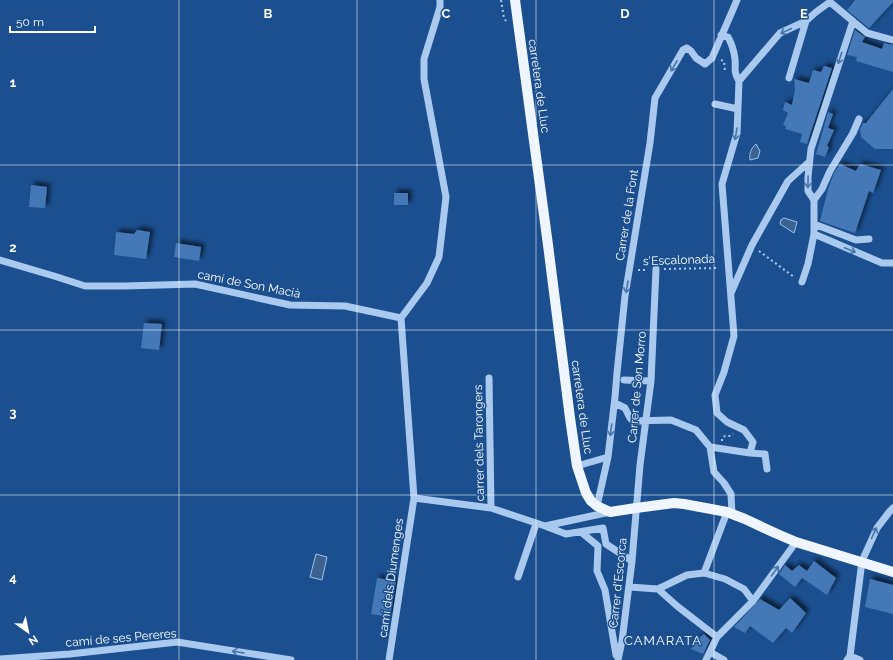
<svg xmlns="http://www.w3.org/2000/svg" width="893" height="660" font-family="Raleway,sans-serif">
	<style>
		.water { fill: #3c6290; stroke: #9cc4f0 }
		.building { fill: #4478b7; filter: url(#shadow) }
		.lines { fill: none; stroke-linecap: round; stroke-linejoin: round }
		.path { stroke: #a9c9ee; stroke-width: 2; stroke-dasharray: 2 3; stroke-linecap: butt }
		.minor { stroke: #a9c9ee; stroke-width: 7 }
		.major { stroke: #f0f6ff; stroke-width: 10 }
		.oneway { stroke: #4674ac }
		.grid { fill: none; stroke: #fff; stroke-width: 1; stroke-opacity: 0.55 }
		.labels { text-anchor: middle; stroke-width: 3; stroke-linejoin: round; paint-order: stroke }
		.street-label { font-size: 12px; fill: #fff; stroke: #1b4f8f }
		.neighbourhood-label { font-size: 13px; letter-spacing: 1px; fill: #fff; stroke: #1b4f8f }
		.grid-label { font-size: 13px; text-anchor: middle; font-weight: bold; fill: #fff; stroke: #1b4f8f; stroke-width: 3; stroke-linejoin: round; paint-order: stroke }
	</style>
	<defs>
		<filter id="shadow"><feDropShadow dx="3.5" dy="-3.5" stdDeviation="2" flood-color="#0009"/></filter>
	</defs>
	<rect width="100%" height="100%" fill="#1b4f8f"/>
	<path class="water" d="M 756,144 L 760,151 L 758,158 L 750,160 C 749,154 751,148 756,144 Z
		M 784,218 L 797,222 L 794,233 L 780,224 L 781,220 Z
		M 316,554 L 327,557 L 322,580 L 310,577 Z"/>
	<path class="building" d="M 855,0 L 893,0 L 893,2 L 869,28 L 847,10 Z
		M 855,30 L 865,37 L 862,42 L 882,49 L 884,43 L 893,45 L 893,72 L 856,61 L 857,57 L 847,55 Z
		M 824,66 L 832,68 L 807,144 L 800,142 L 802,134 L 785,129 L 786,126 L 783,125 L 788,113 L 783,110 L 785,102 L 792,105 L 795,90 L 794,79 L 809,83 L 813,70 L 821,72 Z
		M 893,89 L 893,149 L 875,149 L 861,137 L 860,129 L 863,123 L 866,123 Z
		M 828,112 L 833,114 L 828,128 L 834,130 L 827,146 L 829,147 L 825,157 L 816,154 Z
		M 840,164 L 856,171 L 860,164 L 881,170 L 873,193 L 869,191 L 855,233 L 820,221 L 828,189 L 834,173 Z
		M 31,185 L 47,187 L 45,208 L 29,207 Z
		M 394,193 L 408,193 L 408,205 L 394,205 Z
		M 137,230 L 150,232 L 146,259 L 114,255 L 116,232 L 134,234 Z
		M 176,243 L 201,247 L 199,261 L 174,257 Z
		M 144,323 L 162,324 L 159,350 L 141,348 Z
		M 814,561 L 836,578 L 827,595 L 802,578 L 795,587 L 779,574 L 785,565 L 792,571 L 799,565 L 807,571 Z
		M 377,578 L 396,581 L 390,617 L 371,614 Z
		M 870,579 L 893,585 L 893,614 L 865,607 Z
		M 790,598 L 806,613 L 792,633 L 786,628 L 773,643 L 750,626 L 745,633 L 734,627 L 760,599 L 779,610 Z
		M 704,634 L 710,640 L 703,654 L 691,649 L 699,638 Z"/>
	<g class="lines">
		<path class="path" d="M 501,0 L 504,18 L 506,21
			M 721,60 L 724,61 L 725,72
			M 759,251 L 794,277
			M 664,269 L 719,268
			M 638,270 L 647,270
			M 722,441 L 722,438 L 725,436 L 731,436 L 733,434"/>
		<path class="minor" d="M 830,2 L 867,33 L 893,40
			M 721,35 L 728,37 C 732,44 734,51 735,59 C 736,70 733,70 739,81
			M 789,78 L 806,21
			M 715,104 L 738,109
			M 814,200 L 808,191 L 808,177 L 811,149 L 853,21
			M 814,224 L 856,240 L 869,239
			M 814,234 L 882,263 L 893,263
			M 0,260 L 54,276 L 85,286 L 125,286 L 195,284 L 290,305 L 345,306 L 401,318
			M 802,282 L 808,264 L 814,234 L 814,200 L 822,189 L 830,171 L 853,133 L 859,119
			M 731,293 L 752,245 L 788,181 L 809,162
			M 489,378 L 491,508
			M 624,380 L 651,381
			M 615,403 L 625,408 L 630,418 L 633,421 L 671,420 L 696,430 L 710,447 L 714,472 L 724,483 L 731,494 L 732,514
			M 710,447 L 750,453 L 753,442 L 744,430 L 727,422 L 717,413 L 715,395 L 724,372 L 734,336 L 722,184 L 737,133 L 739,81 L 780,33 L 806,21 L 816,12 L 830,2
			M 750,453 L 765,454 L 767,469
			M 577,466 L 608,457
			M 414,498 L 491,508 L 545,526
			M 597,506 L 608,457 L 615,397 L 617,373 L 625,296 L 650,143 L 655,98 L 683,50 L 687,48 L 691,51 L 696,58 L 705,64 L 712,58 L 737,0
			M 610,512 L 545,526 L 566,534 L 603,528 L 606,544 L 632,561
			M 581,532 L 598,546 L 597,571 L 605,590 L 616,655
			M 704,573 L 727,512
			M 518,577 L 536,524
			M 629,587 L 658,589 L 677,606 L 717,637
			M 658,589 L 687,575 L 704,573 L 725,579 L 744,589 L 753,601
			M 710,652 L 724,660
			M 850,656 L 860,660
			M 0,659 L 70,654 L 177,642 L 291,660
			M 389,660 L 414,498 L 401,318 L 427,283 L 439,257 L 446,197 L 424,79 L 424,59 L 440,7 L 440,0
			M 618,660 L 622,641 L 632,561 L 640,465 L 651,381 L 656,269
			M 706,660 L 717,637 L 753,601 L 796,542
			M 847,660 L 850,656 L 862,561 L 877,528 L 890,511 L 893,508"/>
		<path class="major" d="M 515,0 L 548,245 L 570,418 L 577,466 L 586,493 L 591,501 L 597,506 L 610,512 L 636,508 L 674,503 L 684,504 L 727,512 L 745,519 L 775,533 L 796,542 L 893,572"/>
	</g>
	<defs><path id="oneway-shaft" d="M-6 0H5M1.5-3L5.5 0L1.5 3" fill="none" stroke-width="1.6" stroke-linecap="round" stroke-linejoin="round"/></defs>
	<g class="oneway">
		<use href="#oneway-shaft" transform="translate(786 31) rotate(155)"/>
		<use href="#oneway-shaft" transform="translate(840 58) rotate(108)"/>
		<use href="#oneway-shaft" transform="translate(674 66) rotate(120)"/>
		<use href="#oneway-shaft" transform="translate(736 134) rotate(100)"/>
		<use href="#oneway-shaft" transform="translate(808 182) rotate(91)"/>
		<use href="#oneway-shaft" transform="translate(850 250) rotate(23)"/>
		<use href="#oneway-shaft" transform="translate(627 287) rotate(100)"/>
		<use href="#oneway-shaft" transform="translate(611 430) rotate(97)"/>
		<use href="#oneway-shaft" transform="translate(874 533) rotate(-66)"/>
		<use href="#oneway-shaft" transform="translate(775 571) rotate(-54)"/>
		<use href="#oneway-shaft" transform="translate(238 652) rotate(-171)"/>
	</g>
	<path class="grid" d="M 179,0 L 179,660M 357,0 L 357,660M 536,0 L 536,660M 714,0 L 714,660M 0,165 L 893,165M 0,330 L 893,330M 0,495 L 893,495"/>
	<g class="labels">
		<g class="street-label">
			<text transform="translate(539 86) rotate(82)" y="4">carretera de Lluc</text>
			<text transform="translate(627 215) rotate(-81)" y="4">Carrer de la Font</text>
			<text transform="translate(679 260) rotate(-2)" y="4">s'Escalonada</text>
			<text transform="translate(249 284) rotate(11)" y="4">camí de Son Macià</text>
			<text transform="translate(637 387) rotate(-85)" y="4">Carrer de Son Morro</text>
			<text transform="translate(582 407) rotate(82)" y="4">carretera de Lluc</text>
			<text transform="translate(479 443) rotate(-91)" y="4">carrer dels Tarongers</text>
			<text transform="translate(391 578) rotate(-82)" y="4">camí dels Diumenges</text>
			<text transform="translate(618 583) rotate(-84)" y="4">Carrer d'Escorca</text>
			<text transform="translate(121 638) rotate(-5)" y="4">camí de ses Pereres</text>
		</g>
		<g class="neighbourhood-label">
			<text x="663" y="645">CAMARATA</text>
		</g>
	</g>
	<g class="grid-label">
		<text x="268" y="18">B</text>
		<text x="446" y="18">C</text>
		<text x="625" y="18">D</text>
		<text x="804" y="18">E</text>
		<text x="13" y="87">1</text>
		<text x="13" y="252">2</text>
		<text x="13" y="417">3</text>
		<text x="13" y="582">4</text>
	</g>
	<g transform="translate(28 632) rotate(147)" stroke="#1b4f8f" stroke-width="3" paint-order="stroke">
	<path d="M0-3L7 15L0 10L-7 15Z" fill="#ffffff"/>
	<text y="-6" font-size="11" font-weight="bold" text-anchor="middle" fill="#ffffff">N</text>
	</g>
	<path d="M10 26v6h85v-6" fill="none" stroke="#ffffff" stroke-width="2"/>
	<text x="16" y="26" font-size="12" fill="#ffffff" stroke="#1b4f8f" stroke-width="3" paint-order="stroke">50 m</text>
</svg>
